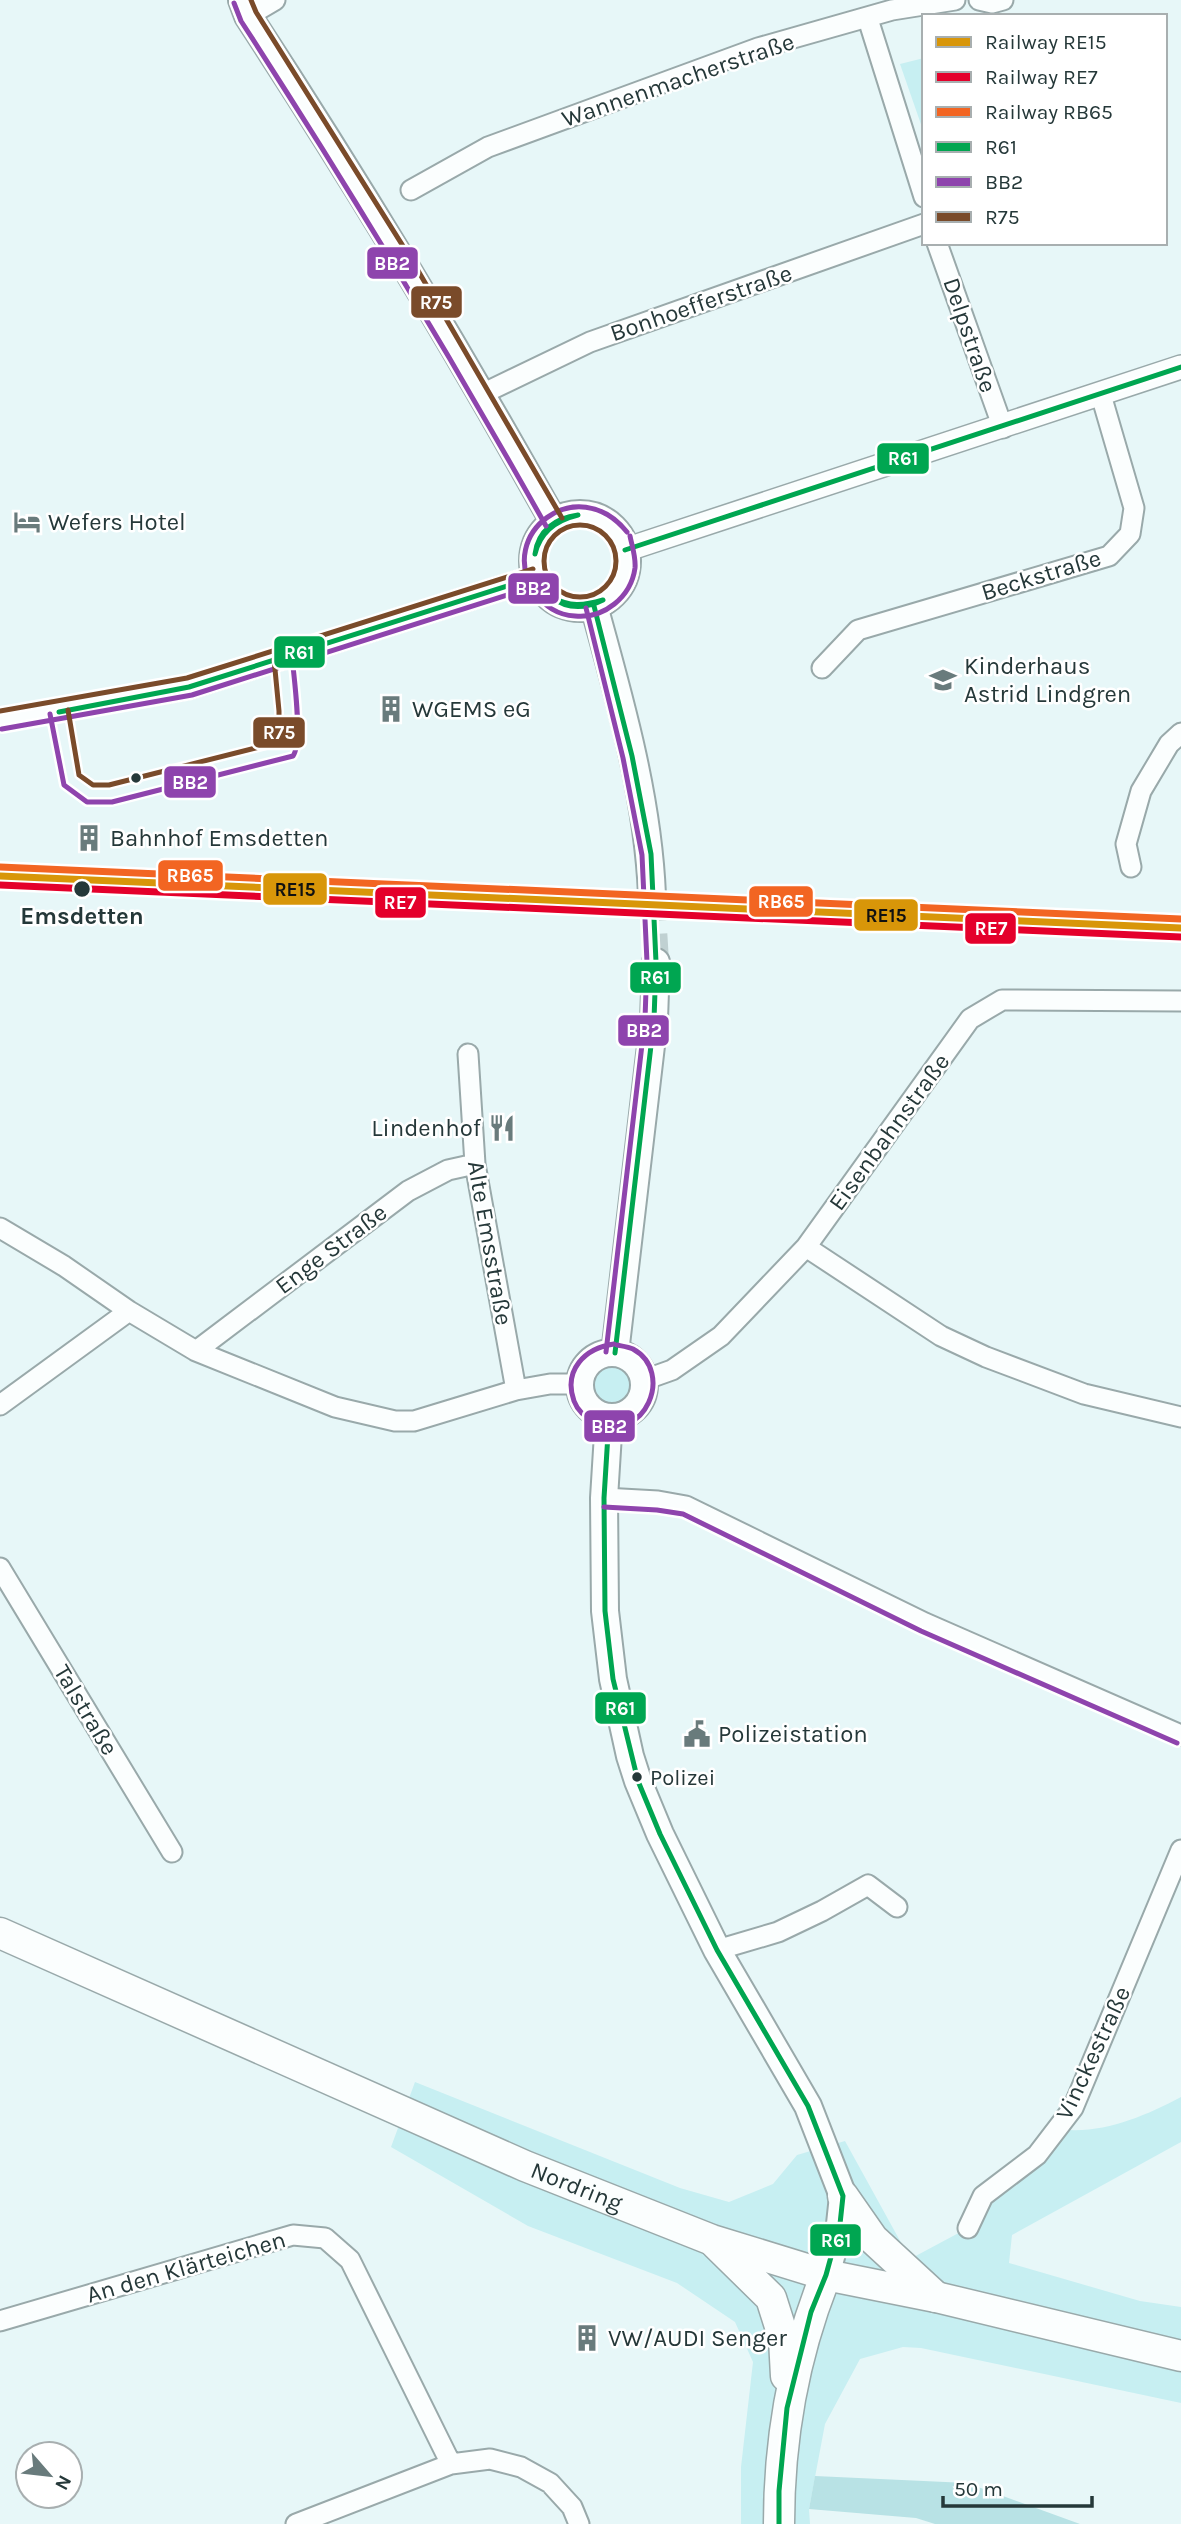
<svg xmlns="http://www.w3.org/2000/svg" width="1181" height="2524" font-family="Karla,sans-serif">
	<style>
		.green { fill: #c7eff2 }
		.forest { fill: #b8e2e5 }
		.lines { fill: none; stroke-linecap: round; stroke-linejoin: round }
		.secondary-tunnel { stroke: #c0d1d2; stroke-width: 26; stroke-dasharray: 26 13; stroke-linecap: butt }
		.minor-casing { stroke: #99a9aa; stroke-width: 23 }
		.tertiary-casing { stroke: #99a9aa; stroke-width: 26 }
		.secondary-casing { stroke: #99a9aa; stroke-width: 30 }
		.primary-casing { stroke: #99a9aa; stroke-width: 33 }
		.minor { stroke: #fbfefe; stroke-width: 19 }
		.tertiary { stroke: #fbfefe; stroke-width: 23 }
		.secondary { stroke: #fbfefe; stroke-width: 26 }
		.primary { stroke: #fbfefe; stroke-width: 30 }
		.bus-1-casing { stroke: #fff; stroke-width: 10 }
		.bus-2-casing { stroke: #fff; stroke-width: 10 }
		.bus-3-casing { stroke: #fff; stroke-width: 10 }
		.bus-1 { stroke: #00a651; stroke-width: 5 }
		.bus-2 { stroke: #8e44ad; stroke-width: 5 }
		.bus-3 { stroke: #7a4b2a; stroke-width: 5 }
		.rail-1-casing { stroke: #fff; stroke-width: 12 }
		.rail-2-casing { stroke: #fff; stroke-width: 12 }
		.rail-3-casing { stroke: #fff; stroke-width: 12 }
		.rail-1 { stroke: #d89609; stroke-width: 7 }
		.rail-2 { stroke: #e4002b; stroke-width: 7 }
		.rail-3 { stroke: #f26522; stroke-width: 7 }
		.bus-dot { fill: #253839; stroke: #fff; stroke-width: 2.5 }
		.labels { text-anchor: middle; stroke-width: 5; stroke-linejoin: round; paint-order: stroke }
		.bus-label { font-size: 22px; fill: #253839; stroke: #fff; text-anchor: start }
		.street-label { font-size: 24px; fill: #253839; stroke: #fff }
		.poi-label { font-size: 24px; fill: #253839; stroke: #fff; text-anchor: start }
		.stop-label { font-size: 24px; font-weight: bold; fill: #253839; stroke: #fff }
		.line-badge { stroke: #fff; stroke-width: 2.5 }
		.badge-label { font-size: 19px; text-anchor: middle; font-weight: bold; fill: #fff }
		.pale-badge-label { font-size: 19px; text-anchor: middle; font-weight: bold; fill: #111 }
	</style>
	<rect width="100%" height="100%" fill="#e7f7f8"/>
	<path class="green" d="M 924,58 L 924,133 L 900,64 Z
		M594 1385a19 19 0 1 1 38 0a19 19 0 1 1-38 0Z
		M 415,2082 L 680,2188 L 729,2202 L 773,2184 L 797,2155 L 845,2141 L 910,2259 L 968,2228 L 983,2196 L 1058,2129 C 1101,2135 1143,2117 1181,2097 L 1181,2142 L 1012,2235 L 1009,2263 L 1140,2301 L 1181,2307 L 1181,2403 L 921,2348 L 903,2347 L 860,2359 L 825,2424 L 809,2509 L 810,2524 L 741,2524 L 741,2467 L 753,2362 L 735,2322 L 677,2283 L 528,2226 L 391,2147 Z"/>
	<path class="forest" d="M 815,2476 L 967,2483 L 1080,2524 L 935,2524 L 916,2518 L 809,2509 Z"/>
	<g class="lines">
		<path class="secondary-tunnel" d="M 652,895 L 656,962"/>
		<defs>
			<path id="minor" d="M 979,0 L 992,3 L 1003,0
				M 248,16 L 275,0
				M 868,19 L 924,197
				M 411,190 L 488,147 L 758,48 L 892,10 L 955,0
				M 937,243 L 1003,428
				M 482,394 L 590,342 L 924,224
				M 822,668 L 858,630 L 1109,556 L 1130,534 L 1134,508 L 1101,395
				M 1131,867 L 1126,844 L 1141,791 L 1169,744 L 1181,733
				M 468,1054 L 475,1164 L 516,1390
				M 0,1228 L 64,1266 L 129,1311 L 196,1351 L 335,1407 L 395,1421 L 414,1421 L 516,1390 L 550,1384 L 580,1384
				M 806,1247 L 941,1336 L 986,1357 L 1084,1394 L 1181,1417
				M 196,1351 L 408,1191 L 448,1170 L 475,1164
				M 644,1380 L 672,1370 L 721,1336 L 806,1247 L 970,1019 L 1002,1000 L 1181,1001
				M 0,1405 L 129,1311
				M 604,1498 L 658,1501 L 686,1506 L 925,1623 L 1181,1735
				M 0,1568 L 172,1852
				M 717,1950 L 778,1932 L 822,1911 L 868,1885 L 897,1907
				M 968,2228 L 983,2196 L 1037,2155 L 1073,2108 L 1181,1850
				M 0,2321 L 293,2235 L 325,2238 L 350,2260 L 451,2464
				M 296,2524 L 451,2464 L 490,2459 L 521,2467 L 550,2483 L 572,2507 L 579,2524"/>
			<path id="tertiary" d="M 625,550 L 1181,367
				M 0,720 L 189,687 L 536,577"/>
			<path id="secondary" d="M 242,0 L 248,16 C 356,181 458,350 554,522
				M533 561a47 47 0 1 1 94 0a47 47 0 1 1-94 0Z
				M 594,606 C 620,700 648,797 652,895
				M580 1385a32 32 0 1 1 64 0a32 32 0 1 1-64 0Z
				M 615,1353 L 654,1020 L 656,962
				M 609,1418 L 604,1498 L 605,1611 L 613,1679 L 630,1756 L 638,1781 L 660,1834 L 717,1950 L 808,2106 L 843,2196 L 840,2224 L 826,2275"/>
			<g id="primary">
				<path id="s1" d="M 0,1933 L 525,2166 L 712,2240 L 826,2275 L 936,2297 L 1181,2356"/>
				<path d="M 843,2196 L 873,2239 L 936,2297"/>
				<path d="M 716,2244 L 771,2298 L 784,2339 L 786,2376"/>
				<path d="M 779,2524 C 779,2439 794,2354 826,2275"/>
			</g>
		</defs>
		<use href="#minor" class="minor-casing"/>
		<use href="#tertiary" class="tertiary-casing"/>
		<use href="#secondary" class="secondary-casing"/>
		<use href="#primary" class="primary-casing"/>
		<use href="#minor" class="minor"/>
		<use href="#tertiary" class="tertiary"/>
		<use href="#secondary" class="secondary"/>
		<use href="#primary" class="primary"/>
		<defs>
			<path id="bus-1" d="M 625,550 L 1181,367
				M 535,554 C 538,530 556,518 578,515
				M 535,554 C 540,532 557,520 578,515
				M 551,597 C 570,607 583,606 603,600
				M 551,597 C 568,610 585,609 603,600
				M 594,606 L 632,756 L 651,854 L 656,962 L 654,1020 L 615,1353
				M 59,712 L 189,687 L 536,577
				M 609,1418 L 604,1498 L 605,1611 L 613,1679 L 638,1781 L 660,1834 L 717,1950 L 808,2106 L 843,2196 L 840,2224 L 826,2275 L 811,2312 L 787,2408 L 779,2491 L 779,2524"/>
			<path id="bus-2" d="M 234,3 L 241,21 C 348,186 450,355 546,526
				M 627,532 C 577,470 495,535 535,592 C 544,606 558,615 575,616 C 604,619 631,597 635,568 C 636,557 632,546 630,536
				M 586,608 L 623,758 L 642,855 L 647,962 L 645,1019 L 606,1352
				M 50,714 L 64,785 L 87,802 L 112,802 L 293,756 C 303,742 294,677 292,657
				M 2,729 L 192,695 L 539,585
				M 614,1344 C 585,1348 563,1370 574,1401 C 578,1412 586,1418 596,1423 C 645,1444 675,1372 633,1349 C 629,1347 622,1346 617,1345
				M 604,1507 L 657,1510 L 683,1514 L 921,1631 L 1177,1743"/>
			<path id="bus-3" d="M 251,0 L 256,12 L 413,262 L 562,518
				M544 561a36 36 0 1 1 72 0a36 36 0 1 1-72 0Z
				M 68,710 L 79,775 L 93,785 L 109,785 L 279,742 L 279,711 L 274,659
				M 0,711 L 187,678 L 533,569"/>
		</defs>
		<use href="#bus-1" class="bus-1-casing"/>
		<use href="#bus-2" class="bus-2-casing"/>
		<use href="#bus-3" class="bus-3-casing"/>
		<use href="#bus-1" class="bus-1"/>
		<use href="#bus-2" class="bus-2"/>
		<use href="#bus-3" class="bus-3"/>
		<defs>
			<path id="rail-1" d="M 0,876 L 1181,928"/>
			<path id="rail-2" d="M 0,885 L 1181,937"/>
			<path id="rail-3" d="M 0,867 L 1181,919"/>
		</defs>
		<use href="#rail-1" class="rail-1-casing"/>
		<use href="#rail-2" class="rail-2-casing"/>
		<use href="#rail-3" class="rail-3-casing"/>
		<use href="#rail-1" class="rail-1"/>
		<use href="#rail-2" class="rail-2"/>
		<use href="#rail-3" class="rail-3"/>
	</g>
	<defs>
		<symbol id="hotel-bare" viewBox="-9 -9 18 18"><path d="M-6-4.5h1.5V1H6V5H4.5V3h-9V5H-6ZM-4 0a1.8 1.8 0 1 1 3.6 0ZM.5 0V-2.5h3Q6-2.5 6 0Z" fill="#697b7c" stroke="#fff" stroke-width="2.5" paint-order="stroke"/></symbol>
		<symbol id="school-bare" viewBox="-9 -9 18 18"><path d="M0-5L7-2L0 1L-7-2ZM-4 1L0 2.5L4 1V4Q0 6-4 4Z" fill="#697b7c" stroke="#fff" stroke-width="2.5" paint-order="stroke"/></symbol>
		<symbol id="building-bare" viewBox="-9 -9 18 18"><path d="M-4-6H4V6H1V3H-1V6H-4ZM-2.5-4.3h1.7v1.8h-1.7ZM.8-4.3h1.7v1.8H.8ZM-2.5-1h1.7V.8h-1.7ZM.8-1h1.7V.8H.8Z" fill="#697b7c" stroke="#fff" stroke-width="2.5" paint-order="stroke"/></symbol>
		<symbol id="restaurant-bare" viewBox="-9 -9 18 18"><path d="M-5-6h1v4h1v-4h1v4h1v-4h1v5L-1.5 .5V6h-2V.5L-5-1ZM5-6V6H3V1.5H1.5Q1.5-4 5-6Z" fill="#697b7c" stroke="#fff" stroke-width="2.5" paint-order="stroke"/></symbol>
		<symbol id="civic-bare" viewBox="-9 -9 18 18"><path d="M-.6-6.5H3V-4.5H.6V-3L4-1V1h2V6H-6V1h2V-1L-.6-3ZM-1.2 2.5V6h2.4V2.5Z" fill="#697b7c" stroke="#fff" stroke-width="2.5" paint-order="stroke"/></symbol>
	</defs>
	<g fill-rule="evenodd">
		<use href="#hotel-bare" x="8" y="503" width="38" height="38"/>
		<use href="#school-bare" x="924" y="661" width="38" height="38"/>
		<use href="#building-bare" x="372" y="690" width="38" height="38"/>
		<use href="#building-bare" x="70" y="819" width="38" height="38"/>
		<use href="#restaurant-bare" x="483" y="1109" width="38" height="38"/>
		<use href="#civic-bare" x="678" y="1715" width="38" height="38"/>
		<use href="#building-bare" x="568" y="2319" width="38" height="38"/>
	</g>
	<g class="bus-dot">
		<circle cx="136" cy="778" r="6"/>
		<circle cx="82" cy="889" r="9"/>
		<circle cx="637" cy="1777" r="6"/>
	</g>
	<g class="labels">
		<g class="bus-label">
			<text x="650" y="1785">Polizei</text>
		</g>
		<g class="street-label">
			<text transform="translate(678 80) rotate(-19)" y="8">Wannenmacherstraße</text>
			<text transform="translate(701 303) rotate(-19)" y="8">Bonhoefferstraße</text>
			<text transform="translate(970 335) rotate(71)" y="8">Delpstraße</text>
			<text transform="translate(1041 575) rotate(-17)" y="8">Beckstraße</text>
			<text transform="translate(889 1132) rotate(-54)" y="8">Eisenbahnstraße</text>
			<text transform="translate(490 1243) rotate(80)" y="8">Alte Emsstraße</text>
			<text transform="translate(331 1249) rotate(-37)" y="8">Enge Straße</text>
			<text transform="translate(86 1710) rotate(59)" y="8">Talstraße</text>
			<text transform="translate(1093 2053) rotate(-65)" y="8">Vinckestraße</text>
			<text dy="8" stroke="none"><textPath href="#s1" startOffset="630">Nordring</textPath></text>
			<text transform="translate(186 2267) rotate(-16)" y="8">An den Klärteichen</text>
		</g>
		<g class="poi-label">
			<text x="48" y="530">Wefers Hotel</text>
			<text x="964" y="674">Kinderhaus<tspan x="964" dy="28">Astrid Lindgren</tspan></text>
			<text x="412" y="717">WGEMS eG</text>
			<text x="110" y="846">Bahnhof Emsdetten</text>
			<text x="481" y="1136" text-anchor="end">Lindenhof</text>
			<text x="718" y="1742">Polizeistation</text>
			<text x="608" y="2346">VW/AUDI Senger</text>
		</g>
		<g class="stop-label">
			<text x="82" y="924">Emsdetten</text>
		</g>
	</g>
	<g class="line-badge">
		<rect x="366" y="246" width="53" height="34" rx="7" fill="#8e44ad"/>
		<rect x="410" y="285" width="53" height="34" rx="7" fill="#7a4b2a"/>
		<rect x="876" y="442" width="54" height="33" rx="7" fill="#00a651"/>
		<rect x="507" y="572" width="53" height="33" rx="7" fill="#8e44ad"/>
		<rect x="273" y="635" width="53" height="34" rx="7" fill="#00a651"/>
		<rect x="252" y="716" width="54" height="33" rx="7" fill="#7a4b2a"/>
		<rect x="163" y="765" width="54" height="34" rx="7" fill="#8e44ad"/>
		<rect x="157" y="859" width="67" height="33" rx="7" fill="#f26522"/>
		<rect x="262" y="872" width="66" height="34" rx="7" fill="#d89609"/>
		<rect x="748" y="885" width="66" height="33" rx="7" fill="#f26522"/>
		<rect x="374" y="886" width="53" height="33" rx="7" fill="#e4002b"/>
		<rect x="853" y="898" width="66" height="34" rx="7" fill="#d89609"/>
		<rect x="964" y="912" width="53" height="33" rx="7" fill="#e4002b"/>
		<rect x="629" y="961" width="53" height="33" rx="7" fill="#00a651"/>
		<rect x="617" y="1014" width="53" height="33" rx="7" fill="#8e44ad"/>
		<rect x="583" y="1409" width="53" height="34" rx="7" fill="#8e44ad"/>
		<rect x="594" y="1691" width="53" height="34" rx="7" fill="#00a651"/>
		<rect x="809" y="2223" width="53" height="34" rx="7" fill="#00a651"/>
	</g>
	<g class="badge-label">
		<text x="392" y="270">BB2</text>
		<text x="436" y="309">R75</text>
		<text x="903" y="465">R61</text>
		<text x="533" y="595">BB2</text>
		<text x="299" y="659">R61</text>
		<text x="279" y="739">R75</text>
		<text x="190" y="789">BB2</text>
		<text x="190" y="882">RB65</text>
		<text x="781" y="908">RB65</text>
		<text x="400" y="909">RE7</text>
		<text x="991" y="935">RE7</text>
		<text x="655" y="984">R61</text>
		<text x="644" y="1037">BB2</text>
		<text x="609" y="1433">BB2</text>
		<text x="620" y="1715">R61</text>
		<text x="836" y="2247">R61</text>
	</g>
	<g class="pale-badge-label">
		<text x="295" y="896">RE15</text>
		<text x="886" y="922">RE15</text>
	</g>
	<rect x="922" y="14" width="245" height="231" fill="#ffffff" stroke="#a8afb0" stroke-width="2"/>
	<rect x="936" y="37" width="35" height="10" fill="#d89609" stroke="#a8afb0" stroke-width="2"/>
	<text x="985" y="49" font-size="21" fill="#253839">Railway RE15</text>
	<rect x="936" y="72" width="35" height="10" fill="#e4002b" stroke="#a8afb0" stroke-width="2"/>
	<text x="985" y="84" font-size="21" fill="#253839">Railway RE7</text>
	<rect x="936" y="107" width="35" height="10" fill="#f26522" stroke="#a8afb0" stroke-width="2"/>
	<text x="985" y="119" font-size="21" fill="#253839">Railway RB65</text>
	<rect x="936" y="142" width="35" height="10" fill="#00a651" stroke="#a8afb0" stroke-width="2"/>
	<text x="985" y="154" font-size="21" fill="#253839">R61</text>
	<rect x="936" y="177" width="35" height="10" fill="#8e44ad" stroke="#a8afb0" stroke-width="2"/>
	<text x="985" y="189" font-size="21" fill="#253839">BB2</text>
	<rect x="936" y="212" width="35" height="10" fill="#7a4b2a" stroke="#a8afb0" stroke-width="2"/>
	<text x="985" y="224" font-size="21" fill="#253839">R75</text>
	<g transform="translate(49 2475) rotate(118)"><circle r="33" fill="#ffffff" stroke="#a8afb0" stroke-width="2"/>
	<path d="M0-5L12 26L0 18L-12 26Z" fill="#697b7c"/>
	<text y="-10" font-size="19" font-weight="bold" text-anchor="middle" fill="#253839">N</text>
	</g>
	<path d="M943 2496v10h149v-10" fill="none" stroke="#253839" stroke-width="3.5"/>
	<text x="954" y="2496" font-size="21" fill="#253839" stroke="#ffffff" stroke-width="5" paint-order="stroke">50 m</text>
</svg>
